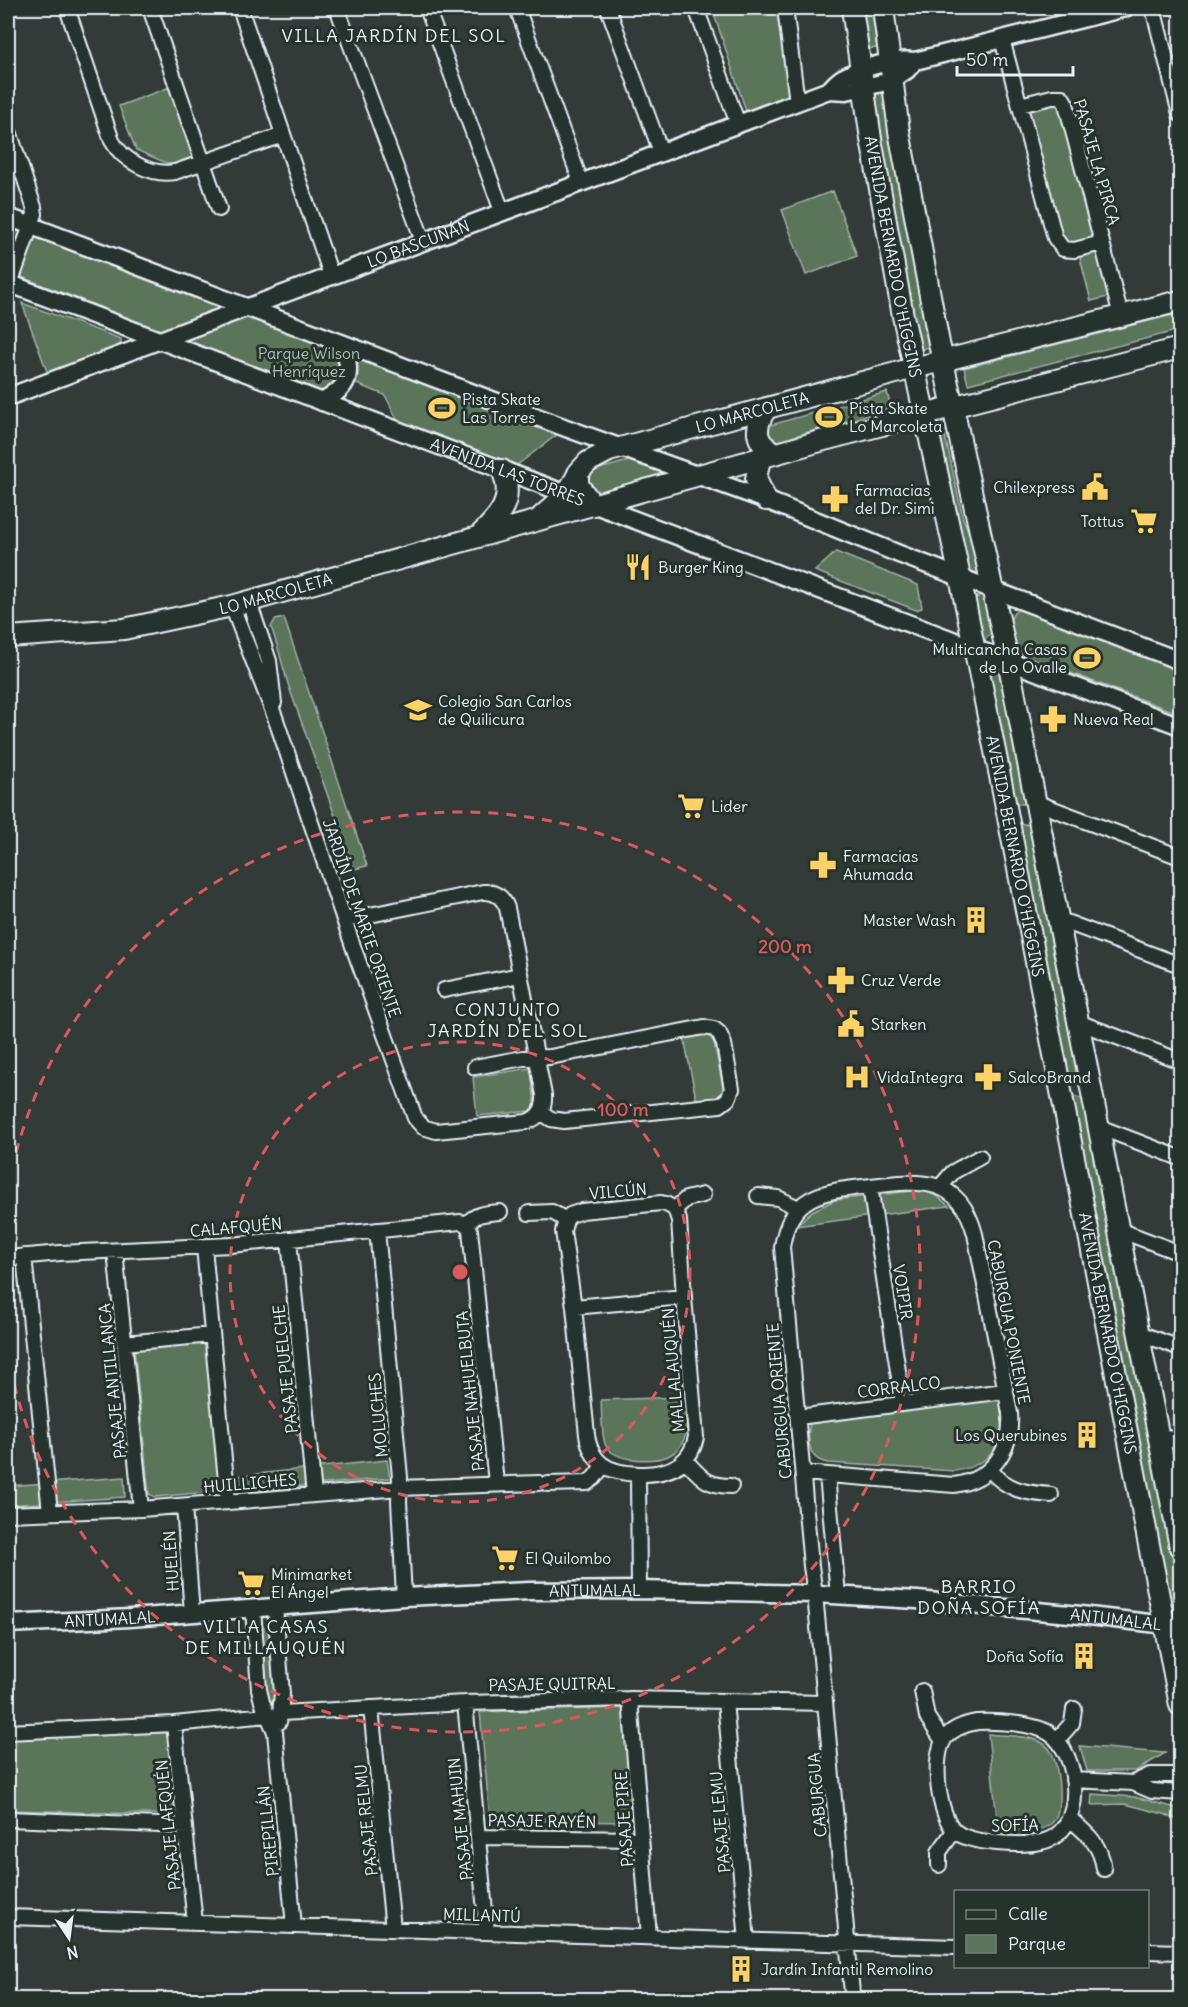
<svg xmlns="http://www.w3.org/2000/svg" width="1188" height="2007" font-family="Delius,sans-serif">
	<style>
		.green { fill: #5a745a; stroke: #a1b2a9; stroke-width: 1.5 }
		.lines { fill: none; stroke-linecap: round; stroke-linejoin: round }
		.minor-casing { stroke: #e8f1f8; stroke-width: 18 }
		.tertiary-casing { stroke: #e8f1f8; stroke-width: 21 }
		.secondary-casing { stroke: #e8f1f8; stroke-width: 24 }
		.minor { stroke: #26332d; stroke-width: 14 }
		.tertiary { stroke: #26332d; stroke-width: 16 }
		.secondary { stroke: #26332d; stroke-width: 20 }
		.ring { fill: none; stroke: #da5a5c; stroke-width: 3; stroke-dasharray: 10 8 }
		.labels { text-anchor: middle; stroke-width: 6; stroke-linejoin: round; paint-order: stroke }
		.street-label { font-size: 16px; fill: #e8f1f8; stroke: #26332d }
		.park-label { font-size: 16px; fill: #afbfb9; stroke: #26332d }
		.poi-label { font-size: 16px; fill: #e8f1f8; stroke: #26332d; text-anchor: start }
		.neighbourhood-label { font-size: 18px; letter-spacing: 1.5px; fill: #e8f1f8; stroke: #26332d }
		.centre { fill: #da5a5c; stroke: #26332d; stroke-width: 3 }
		.ring-label { font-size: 18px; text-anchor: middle; font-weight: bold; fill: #da5a5c; stroke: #26332d; stroke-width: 6; stroke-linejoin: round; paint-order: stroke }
	</style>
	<rect width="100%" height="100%" fill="#323b37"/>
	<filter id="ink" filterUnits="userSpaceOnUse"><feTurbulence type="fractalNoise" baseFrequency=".0167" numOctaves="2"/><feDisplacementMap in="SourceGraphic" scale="12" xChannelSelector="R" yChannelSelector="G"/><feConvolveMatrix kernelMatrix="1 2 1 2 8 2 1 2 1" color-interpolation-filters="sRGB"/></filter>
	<g filter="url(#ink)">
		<path class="green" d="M 712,8 L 776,8 L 791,94 L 747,114 Z
			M 859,8 L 872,8 L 877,48 L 865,49 Z
			M 170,87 L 195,156 L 171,165 L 136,150 L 119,106 Z
			M 882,87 L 931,346 L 917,351 L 869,93 Z
			M 1062,100 L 1112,296 L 1091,301 L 1079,254 L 1066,258 L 1028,108 Z
			M 833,191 L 857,256 L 806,275 L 782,210 Z
			M 8,224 L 341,350 L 346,370 L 328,394 L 8,272 Z
			M 22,303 L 121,339 L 121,345 L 117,349 L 49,377 Z
			M 1180,313 L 1180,330 L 968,384 L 964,368 Z
			M 355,356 L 559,433 L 516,466 L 398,421 L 385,395 L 354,383 L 357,365 Z
			M 887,392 L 891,408 L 771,443 L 766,441 L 767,426 Z
			M 940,420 L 942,422 L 963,518 L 976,550 L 980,575 L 967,569 L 934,423 Z
			M 635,459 L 664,471 L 663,473 L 602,492 L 594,492 L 583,483 L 589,472 Z
			M 836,552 L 918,585 L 922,608 L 916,610 L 815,571 Z
			M 984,594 L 992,632 L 985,640 L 981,639 L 974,601 L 978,596 Z
			M 1021,607 L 1180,667 L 1180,714 L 1020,654 C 1014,647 1009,628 1011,619 C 1012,613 1016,610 1021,607 Z
			M 284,618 L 367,866 L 354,869 L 290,690 C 283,669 279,648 271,627 L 275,620 Z
			M 988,662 L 1002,668 L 1031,804 L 1016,804 Z
			M 1019,823 L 1029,825 L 1077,1074 L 1071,1077 L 1066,1075 Z
			M 706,1033 L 714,1042 L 724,1092 L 716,1099 L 696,1099 L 684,1038 Z
			M 531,1068 L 535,1106 L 530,1111 L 477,1116 L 473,1077 Z
			M 1071,1095 L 1083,1099 L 1180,1588 L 1180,1603 L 1177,1608 L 1170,1604 Z
			M 921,1190 L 937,1196 L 949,1206 L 796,1226 L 812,1211 L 835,1200 Z
			M 204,1341 L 209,1346 L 221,1488 L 219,1491 L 155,1497 L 149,1494 L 134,1348 Z
			M 683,1397 C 685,1410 690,1427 684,1439 C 681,1447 675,1453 668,1456 C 653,1462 615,1462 606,1446 C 601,1437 602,1411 601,1400 Z
			M 996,1397 L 999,1399 C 1008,1438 996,1464 955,1471 L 828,1463 C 823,1462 818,1461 814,1456 C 808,1448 807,1430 811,1421 Z
			M 387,1460 L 390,1478 L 236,1492 L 237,1476 Z
			M 124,1477 L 125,1497 L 8,1505 L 8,1486 Z
			M 261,1627 L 268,1627 L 271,1629 L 278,1693 L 275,1702 L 266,1700 Z
			M 623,1708 L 633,1822 L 490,1820 L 480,1712 Z
			M 164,1730 L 168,1732 L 179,1813 L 177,1815 L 8,1810 L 8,1737 Z
			M 988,1734 C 1001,1736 1029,1735 1039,1741 C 1043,1743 1048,1747 1050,1750 C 1059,1762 1064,1811 1052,1823 C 1040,1835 1014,1830 998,1829 Z
			M 1080,1746 L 1165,1753 L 1136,1771 L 1087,1771 Z
			M 1092,1794 L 1135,1797 L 1180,1809 L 1180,1821 L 1164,1814 L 1125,1804 L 1091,1805 Z"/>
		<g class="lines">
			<defs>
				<path id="minor" d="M 67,8 L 112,141 C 123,161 151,176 175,172 L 283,135
					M 150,8 L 219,209
					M 240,8 L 331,275
					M 337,8 L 423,241
					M 427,8 L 502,211
					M 517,8 L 581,182
					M 608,8 L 661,152
					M 696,8 L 738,124
					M 785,8 L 797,102
					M 1153,8 L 1180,114
					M 1002,39 L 1055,238 L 1063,249 L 1074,250 L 1102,243
					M 1020,105 L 1052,97 L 1062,97 L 1066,104 L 1121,316
					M 8,128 L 34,207 L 35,214 L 10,284
					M 249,602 L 269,661 L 274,703
					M 232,606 L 275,717 L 355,952 L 415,1118 L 423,1127 L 436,1131 L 526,1122 C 539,1118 545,1109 544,1095 L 507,908 C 503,897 495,891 483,892 L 345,920
					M 1035,802 L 1180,857
					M 1058,919 L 1180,965
					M 444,990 L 520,975
					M 1078,1022 L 1180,1061
					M 475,1067 L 523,1058 L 550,1057 L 704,1027 L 714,1029 L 719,1033 L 724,1044 L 732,1089 L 728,1099 L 720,1105 L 564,1121 L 551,1119 L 541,1112
					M 1099,1127 L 1180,1158
					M 870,1186 L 903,1404
					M 940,1187 L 953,1172 L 980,1157
					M 758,1196 L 778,1198 L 798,1208
					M 675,1209 L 686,1199 L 703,1195
					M 529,1213 L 552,1212 L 566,1220
					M 566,1220 L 563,1231 L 574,1307 L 587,1435 C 592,1468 614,1474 645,1474 C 670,1473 691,1464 696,1437 L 684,1297 L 679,1220 L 675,1209
					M 566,1220 L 570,1215 L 582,1211 L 661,1203 L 666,1204 L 675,1209
					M 467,1224 L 470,1230 L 496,1483
					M 467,1224 C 475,1213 487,1213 500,1212
					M 377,1230 L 400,1477 L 399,1501 L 404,1597
					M 1119,1230 L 1180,1253
					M 289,1240 L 314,1495
					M 204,1247 L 228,1502
					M 115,1251 L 141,1509
					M 24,1256 L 50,1512
					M 8,1258 L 60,1253 L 231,1245 L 460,1222 L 467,1224
					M 574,1307 L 684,1297
					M 1139,1333 L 1180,1348
					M 124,1343 L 212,1335
					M 798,1417 L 1005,1391
					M 1158,1434 L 1180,1443
					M 685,1460 C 701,1477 706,1486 731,1486
					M 990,1470 C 1007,1490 1025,1493 1051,1495
					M 803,1473 L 954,1485 C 991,1480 1013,1450 1010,1413 L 975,1234 C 960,1176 920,1180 871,1186 C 825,1191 790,1193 782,1247 L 811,1566 L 815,1594 L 852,1993
					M 638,1474 L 639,1590
					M 827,1475 L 838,1595
					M 548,1484 L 587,1483 L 594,1478 L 603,1466
					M 184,1506 L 192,1614
					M 8,1514 L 141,1509 L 400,1488 L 539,1483
					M 275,1607 L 282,1694 L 279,1722
					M 253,1609 L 259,1689 L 262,1702 L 275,1732 L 294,1926
					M 922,1691 L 927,1717 L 943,1741
					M 630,1699 L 649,1937
					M 725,1701 L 747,1941
					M 465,1703 L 487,1932
					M 371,1708 L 393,1929
					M 281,1713 L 465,1703 L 630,1699 L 825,1703
					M 977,1722 C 996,1721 1033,1723 1049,1733 C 1081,1754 1087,1833 1041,1842 C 1022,1846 971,1844 956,1832 C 938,1817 931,1757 945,1738 C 953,1728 965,1724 977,1722 Z
					M 174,1724 L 195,1923
					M 8,1732 L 174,1724 L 267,1715
					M 1057,1740 L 1072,1723 L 1074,1709
					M 1073,1780 L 1133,1783 L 1152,1791 L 1180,1793
					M 1133,1783 L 1150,1775 L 1180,1775
					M 8,1819 L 185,1826
					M 1070,1819 C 1088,1834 1101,1845 1104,1869
					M 480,1837 L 641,1839
					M 939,1865 L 939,1852 L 954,1831
					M 8,1917 L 956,1947
					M 1148,1951 L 1180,1952"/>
				<g id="tertiary">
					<path d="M 829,90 C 834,85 838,80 844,77 C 859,68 897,58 915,61 L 1125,8"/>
					<path d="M 8,217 L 566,428 L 766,500 L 899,554 L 1180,661"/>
					<path id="s1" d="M 8,283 L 1180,726"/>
					<path id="s2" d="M 8,397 L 797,102 L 829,90 L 846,91 L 891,81 L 907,70 L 915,61"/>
					<path d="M 322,402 C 350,387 353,374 343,344"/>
					<path id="s3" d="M 8,1624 L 130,1618 L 404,1597 L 530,1591 L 639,1590 L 815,1594 L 917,1600 L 1081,1615 L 1166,1625 L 1180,1625"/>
				</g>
				<g id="secondary">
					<path id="s4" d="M 852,8 L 871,139 L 903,316 L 960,577 L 1000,776 L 1180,1705"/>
					<path d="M 883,8 L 899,131 L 939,343 L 1008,660 L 1180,1547"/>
					<path d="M 767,408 C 754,426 753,444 777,453"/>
					<path d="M 760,458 L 756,479 L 766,500"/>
					<path id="s5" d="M 593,505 L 578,485 L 578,473 L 588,462 L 609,451 L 914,368 L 1180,301"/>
					<path d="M 541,517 L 566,495 L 577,476"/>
					<path d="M 480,535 C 500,516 515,499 502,470"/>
					<path id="s6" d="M 8,637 L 124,629 L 232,606 L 824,440 L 1180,348"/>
				</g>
			</defs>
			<use href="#minor" class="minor-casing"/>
			<use href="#tertiary" class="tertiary-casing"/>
			<use href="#secondary" class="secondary-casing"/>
			<use href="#minor" class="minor"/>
			<use href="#tertiary" class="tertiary"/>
			<use href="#secondary" class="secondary"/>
		</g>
	</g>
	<g class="ring">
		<circle cx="460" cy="1272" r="230"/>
		<path d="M8 1188A460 460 0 1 1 8 1356"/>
	</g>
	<defs>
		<symbol id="stadium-bare" viewBox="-9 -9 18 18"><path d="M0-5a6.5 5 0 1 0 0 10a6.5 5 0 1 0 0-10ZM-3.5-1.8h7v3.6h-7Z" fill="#ffd166" stroke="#26332d" stroke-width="2.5" paint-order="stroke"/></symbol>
		<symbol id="civic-bare" viewBox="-9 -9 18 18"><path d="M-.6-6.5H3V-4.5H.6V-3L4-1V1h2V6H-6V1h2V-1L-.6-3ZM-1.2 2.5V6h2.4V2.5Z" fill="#ffd166" stroke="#26332d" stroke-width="2.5" paint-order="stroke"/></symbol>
		<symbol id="pharmacy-bare" viewBox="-9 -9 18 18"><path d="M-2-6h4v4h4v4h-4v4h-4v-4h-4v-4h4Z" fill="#ffd166" stroke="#26332d" stroke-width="2.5" paint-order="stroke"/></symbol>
		<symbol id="supermarket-bare" viewBox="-9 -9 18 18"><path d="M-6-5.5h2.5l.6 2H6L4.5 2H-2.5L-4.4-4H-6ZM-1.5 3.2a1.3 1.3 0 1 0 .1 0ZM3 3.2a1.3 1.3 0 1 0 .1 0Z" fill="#ffd166" stroke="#26332d" stroke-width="2.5" paint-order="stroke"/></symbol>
		<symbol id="restaurant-bare" viewBox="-9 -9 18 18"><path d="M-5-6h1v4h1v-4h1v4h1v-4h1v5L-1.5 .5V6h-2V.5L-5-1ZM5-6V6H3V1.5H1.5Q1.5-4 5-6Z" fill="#ffd166" stroke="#26332d" stroke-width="2.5" paint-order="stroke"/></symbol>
		<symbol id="school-bare" viewBox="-9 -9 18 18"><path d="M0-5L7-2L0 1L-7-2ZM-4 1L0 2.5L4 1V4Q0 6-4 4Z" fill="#ffd166" stroke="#26332d" stroke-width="2.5" paint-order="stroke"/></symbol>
		<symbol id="building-bare" viewBox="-9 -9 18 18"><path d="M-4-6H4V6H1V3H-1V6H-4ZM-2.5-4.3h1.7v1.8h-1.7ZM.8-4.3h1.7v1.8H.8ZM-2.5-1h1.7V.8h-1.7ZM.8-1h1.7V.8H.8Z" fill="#ffd166" stroke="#26332d" stroke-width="2.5" paint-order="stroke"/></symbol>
		<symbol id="hospital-bare" viewBox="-9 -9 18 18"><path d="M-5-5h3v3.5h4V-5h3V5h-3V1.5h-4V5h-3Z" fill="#ffd166" stroke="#26332d" stroke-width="2.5" paint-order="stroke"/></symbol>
	</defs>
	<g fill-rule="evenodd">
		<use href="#stadium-bare" x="423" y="389" width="38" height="38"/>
		<use href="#stadium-bare" x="810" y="398" width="38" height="38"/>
		<use href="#civic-bare" x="1076" y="468" width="38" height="38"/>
		<use href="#pharmacy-bare" x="816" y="480" width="38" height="38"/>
		<use href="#supermarket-bare" x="1125" y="502" width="38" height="38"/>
		<use href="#restaurant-bare" x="619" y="548" width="38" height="38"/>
		<use href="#stadium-bare" x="1068" y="639" width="38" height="38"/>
		<use href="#school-bare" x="399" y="691" width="38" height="38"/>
		<use href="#pharmacy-bare" x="1034" y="700" width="38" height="38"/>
		<use href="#supermarket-bare" x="672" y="787" width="38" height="38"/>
		<use href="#pharmacy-bare" x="804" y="846" width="38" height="38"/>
		<use href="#building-bare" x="957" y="901" width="38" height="38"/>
		<use href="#pharmacy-bare" x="822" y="961" width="38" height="38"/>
		<use href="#civic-bare" x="832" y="1005" width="38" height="38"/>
		<use href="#hospital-bare" x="838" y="1058" width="38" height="38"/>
		<use href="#pharmacy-bare" x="969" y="1058" width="38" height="38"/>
		<use href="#building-bare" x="1068" y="1416" width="38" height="38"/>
		<use href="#supermarket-bare" x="486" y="1539" width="38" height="38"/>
		<use href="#supermarket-bare" x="232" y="1564" width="38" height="38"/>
		<use href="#building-bare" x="1065" y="1637" width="38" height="38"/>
		<use href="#building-bare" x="722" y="1950" width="38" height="38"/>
	</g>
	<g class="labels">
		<g class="street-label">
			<text transform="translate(1097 162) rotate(74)" y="6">PASAJE LA PIRCA</text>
			<text dy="6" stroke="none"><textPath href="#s2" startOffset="438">LO BASCUÑÁN</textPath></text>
			<text dy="6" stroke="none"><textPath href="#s4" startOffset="252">AVENIDA BERNARDO O'HIGGINS</textPath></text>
			<text dy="6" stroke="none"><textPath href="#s5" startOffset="224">LO MARCOLETA</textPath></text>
			<text dy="6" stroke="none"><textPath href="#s1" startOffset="534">AVENIDA LAS TORRES</textPath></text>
			<text dy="6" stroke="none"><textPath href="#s6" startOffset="272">LO MARCOLETA</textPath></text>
			<text dy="6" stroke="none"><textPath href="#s4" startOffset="864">AVENIDA BERNARDO O'HIGGINS</textPath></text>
			<text transform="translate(362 918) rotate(71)" y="6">JARDÍN DE MARTE ORIENTE</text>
			<text transform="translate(618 1191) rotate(-5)" y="6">VILCÚN</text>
			<text transform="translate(236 1227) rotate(-5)" y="6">CALAFQUÉN</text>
			<text transform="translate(903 1292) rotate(81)" y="6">VOIPIR</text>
			<text transform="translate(1009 1322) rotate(79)" y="6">CABURGUA PONIENTE</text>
			<text dy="6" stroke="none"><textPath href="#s4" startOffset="1350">AVENIDA BERNARDO O'HIGGINS</textPath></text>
			<text transform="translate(285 1369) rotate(-96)" y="6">PASAJE PUELCHE</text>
			<text transform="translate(673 1370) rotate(-95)" y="6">MALLALAUQUÉN</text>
			<text transform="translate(112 1381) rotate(-96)" y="6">PASAJE ANTILLANCA</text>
			<text transform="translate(899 1387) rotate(-7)" y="6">CORRALCO</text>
			<text transform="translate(470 1391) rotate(-96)" y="6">PASAJE NAHUELBUTA</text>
			<text transform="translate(779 1401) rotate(-95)" y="6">CABURGUA ORIENTE</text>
			<text transform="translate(378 1415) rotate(-95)" y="6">MOLUCHES</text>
			<text transform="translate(250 1483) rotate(-5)" y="6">HUILLICHES</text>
			<text transform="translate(171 1561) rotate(-94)" y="6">HUELÉN</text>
			<text dy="6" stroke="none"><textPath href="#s3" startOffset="588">ANTUMALAL</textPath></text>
			<text dy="6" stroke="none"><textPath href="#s3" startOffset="102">ANTUMALAL</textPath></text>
			<text dy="6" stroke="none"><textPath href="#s3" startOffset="1110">ANTUMALAL</textPath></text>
			<text transform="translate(552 1684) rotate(-1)" y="6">PASAJE QUITRAL</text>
			<text transform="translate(817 1795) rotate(-95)" y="6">CABURGUA</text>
			<text transform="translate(460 1819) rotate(-96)" y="6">PASAJE MAHUIN</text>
			<text transform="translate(624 1819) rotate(-94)" y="6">PASAJE PIRE</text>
			<text transform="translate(366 1820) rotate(-96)" y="6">PASAJE RELMU</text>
			<text transform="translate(542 1821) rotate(1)" y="6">PASAJE RAYÉN</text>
			<text transform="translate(720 1822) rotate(-95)" y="6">PASAJE LEMU</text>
			<text transform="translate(168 1825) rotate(-96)" y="6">PASAJE LAFQUÉN</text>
			<text transform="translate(1015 1825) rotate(-1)" y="6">SOFÍA</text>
			<text transform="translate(268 1831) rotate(-96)" y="6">PIREPILLÁN</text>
			<text transform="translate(482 1915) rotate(2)" y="6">MILLANTÚ</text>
		</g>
		<g class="park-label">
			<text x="309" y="359">Parque Wilson<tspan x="309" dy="18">Henríquez</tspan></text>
		</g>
		<g class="poi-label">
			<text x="462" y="405">Pista Skate<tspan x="462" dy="18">Las Torres</tspan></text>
			<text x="849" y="414">Pista Skate<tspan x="849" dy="18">Lo Marcoleta</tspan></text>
			<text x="1075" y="493" text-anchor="end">Chilexpress</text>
			<text x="855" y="496">Farmacias<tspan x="855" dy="18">del Dr. Simi</tspan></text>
			<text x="1124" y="527" text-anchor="end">Tottus</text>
			<text x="658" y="573">Burger King</text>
			<text x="1067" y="655" text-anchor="end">Multicancha Casas<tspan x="1067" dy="18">de Lo Ovalle</tspan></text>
			<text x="438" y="707">Colegio San Carlos<tspan x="438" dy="18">de Quilicura</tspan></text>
			<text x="1073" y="725">Nueva Real</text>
			<text x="711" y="812">Lider</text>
			<text x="843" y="862">Farmacias<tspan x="843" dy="18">Ahumada</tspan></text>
			<text x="956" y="926" text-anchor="end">Master Wash</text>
			<text x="861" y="986">Cruz Verde</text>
			<text x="871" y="1030">Starken</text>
			<text x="877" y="1083">VidaIntegra</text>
			<text x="1008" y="1083">SalcoBrand</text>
			<text x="1067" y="1441" text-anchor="end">Los Querubines</text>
			<text x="525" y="1564">El Quilombo</text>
			<text x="271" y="1580">Minimarket<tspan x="271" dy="18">El Ángel</tspan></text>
			<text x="1064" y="1662" text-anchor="end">Doña Sofía</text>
			<text x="761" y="1975">Jardín Infantil Remolino</text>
		</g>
		<g class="neighbourhood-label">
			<text x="394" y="42">VILLA JARDÍN DEL SOL</text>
			<text x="508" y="1016">CONJUNTO<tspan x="508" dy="21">JARDÍN DEL SOL</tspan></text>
			<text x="979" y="1593">BARRIO<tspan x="979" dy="21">DOÑA SOFÍA</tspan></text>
			<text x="266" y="1633">VILLA CASAS<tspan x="266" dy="21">DE MILLAUQUÉN</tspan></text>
		</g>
	</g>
	<circle cx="460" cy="1272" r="9" class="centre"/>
	<g class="ring-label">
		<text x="785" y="953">200 m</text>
		<text x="623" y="1116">100 m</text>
	</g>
	<rect width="1188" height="2007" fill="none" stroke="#26332d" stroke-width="30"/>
	<rect x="15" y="15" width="1158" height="1977" fill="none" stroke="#e8f1f8" stroke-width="2" filter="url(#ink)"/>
	<rect x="954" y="1890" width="195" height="78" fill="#26332d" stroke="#747f7e" stroke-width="1.5"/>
	<rect x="966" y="1910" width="30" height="9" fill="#26332d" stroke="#747f7e" stroke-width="1.5"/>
	<text x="1008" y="1920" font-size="18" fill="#e8f1f8">Calle</text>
	<rect x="966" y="1935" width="30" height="18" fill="#5a745a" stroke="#747f7e" stroke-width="1.5"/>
	<text x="1008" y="1950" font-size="18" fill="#e8f1f8">Parque</text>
	<g transform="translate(69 1938) rotate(167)" stroke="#26332d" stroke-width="4.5" paint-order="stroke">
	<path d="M0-4.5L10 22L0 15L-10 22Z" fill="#e8f1f8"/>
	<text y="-9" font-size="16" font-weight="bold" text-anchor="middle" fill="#e8f1f8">N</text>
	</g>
	<path d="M957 66v9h116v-9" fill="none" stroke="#e8f1f8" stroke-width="3"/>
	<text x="966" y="66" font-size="18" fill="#e8f1f8" stroke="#26332d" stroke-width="4.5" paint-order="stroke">50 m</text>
</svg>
